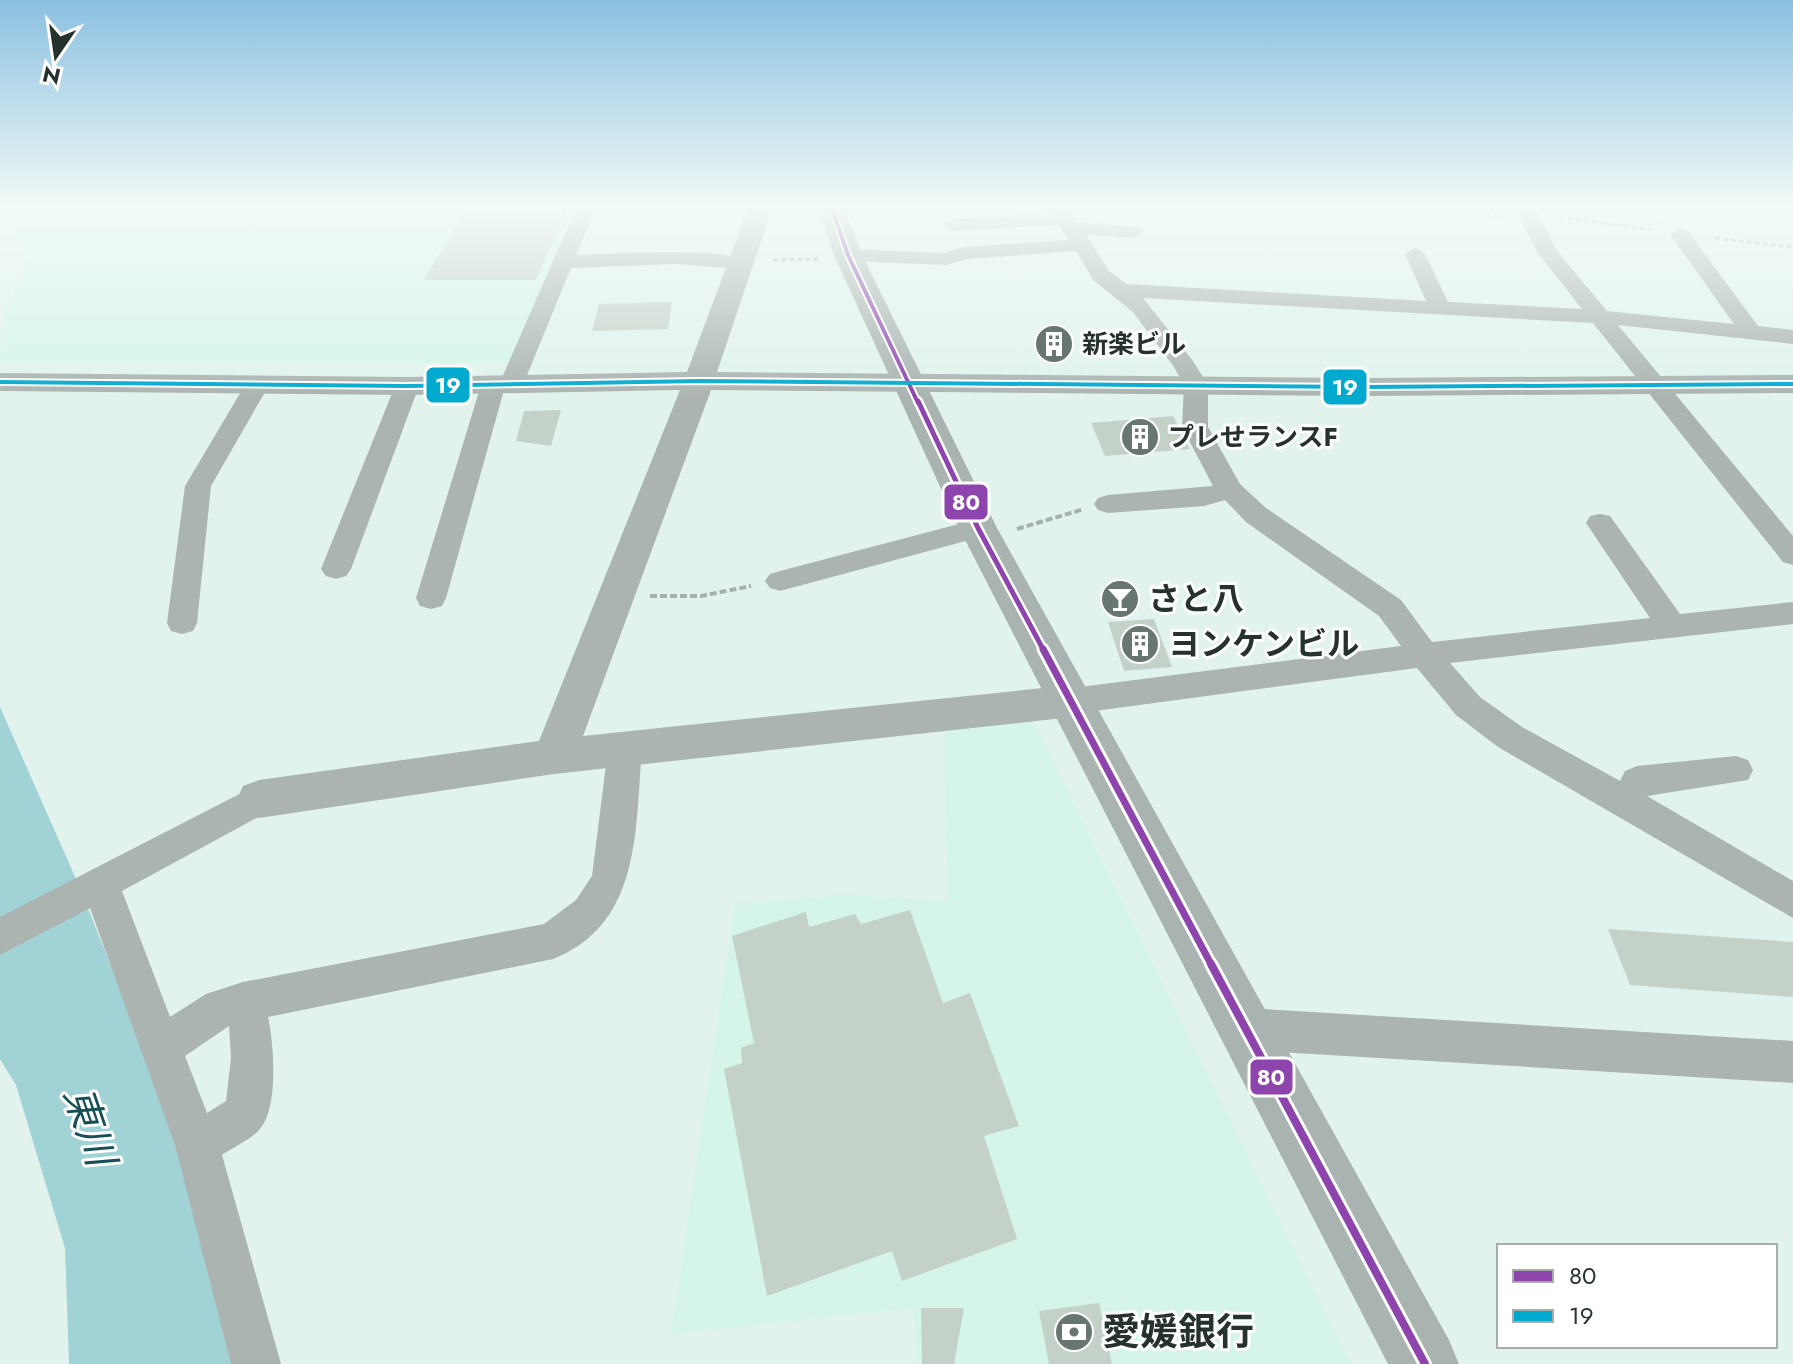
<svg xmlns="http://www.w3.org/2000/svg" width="1793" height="1364" font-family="Jost,'Noto Sans JP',sans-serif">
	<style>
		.built { fill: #d5f5e8 }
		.green { fill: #dcf0d5 }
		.water { fill: #a0d2d6 }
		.building { fill: #c4d1c9 }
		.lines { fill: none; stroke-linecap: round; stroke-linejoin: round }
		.path-far1 { stroke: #a6b0ac; stroke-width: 3; stroke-dasharray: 5 3; stroke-linecap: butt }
		.path { stroke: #a6b0ac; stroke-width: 4; stroke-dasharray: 7 3; stroke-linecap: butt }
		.minor { fill: #abb4b1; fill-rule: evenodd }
		.tertiary { fill: #abb4b1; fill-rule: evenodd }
		.secondary { fill: #a9b3b0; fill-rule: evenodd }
		.bus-1-far3-casing { stroke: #fff; stroke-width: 8 }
		.bus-1-far2-casing { stroke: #fff; stroke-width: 10 }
		.bus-1-far1-casing { stroke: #fff; stroke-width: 13 }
		.bus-1-casing { stroke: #fff; stroke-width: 14 }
		.bus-2-casing { stroke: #fff; stroke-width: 8 }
		.bus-1-far3 { stroke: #8e44ad; stroke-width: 4 }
		.bus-1-far2 { stroke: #8e44ad; stroke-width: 5 }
		.bus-1-far1 { stroke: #8e44ad; stroke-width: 7 }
		.bus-1 { stroke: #8e44ad; stroke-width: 8 }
		.bus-2 { stroke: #00a9ce; stroke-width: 4 }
		.labels { text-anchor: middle; stroke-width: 6; stroke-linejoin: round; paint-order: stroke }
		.far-poi-label { font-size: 26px; font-weight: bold; fill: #25322d; stroke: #fff; text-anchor: start }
		.poi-label { font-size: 32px; font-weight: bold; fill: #25322d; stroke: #fff; text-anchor: start }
		.near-poi-label { font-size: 38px; font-weight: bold; fill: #25322d; stroke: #fff; text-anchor: start }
		.near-water-label { font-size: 40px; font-style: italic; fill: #164f55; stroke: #fff }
		.line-badge { stroke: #fff; stroke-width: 3 }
		.badge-label { font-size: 22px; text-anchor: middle; font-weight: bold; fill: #fff }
	</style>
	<rect width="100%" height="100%" fill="#e1f3ec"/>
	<path class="built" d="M 22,206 L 580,206 L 509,363 L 0,362 L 0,348 L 6,324 L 1,324 L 29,250 L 22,244 L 8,213 Z
		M 1032,719 L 1351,1364 L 917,1364 L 914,1308 L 671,1334 L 735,904 L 844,895 L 948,901 L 944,730 Z"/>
	<path class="green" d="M 1517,206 L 1647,206 L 1663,229 L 1535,211 Z"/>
	<path class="water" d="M 0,707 L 80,888 L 164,1101 L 233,1364 L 69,1364 L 65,1248 L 16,1085 L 0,1059 Z"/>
	<path class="building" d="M 467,206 L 569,206 L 536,280 L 424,280 Z
		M 672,302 L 668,329 L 592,331 L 599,304 Z
		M 561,410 L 551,446 L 516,441 L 524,411 Z
		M 1173,416 L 1190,449 L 1105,456 L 1091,423 Z
		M 1154,619 L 1172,667 L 1124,671 L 1108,622 Z
		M 910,910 L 943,1003 L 970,993 L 1019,1126 L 984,1136 L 1017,1239 L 902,1281 L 892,1251 L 767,1296 L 724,1069 L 742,1063 L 741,1048 L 754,1043 L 732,936 L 806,912 L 809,927 L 855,914 L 861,924 Z
		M 1608,929 L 1793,942 L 1793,997 L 1630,985 Z
		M 1099,1303 L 1112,1364 L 1049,1364 L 1039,1311 Z
		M 921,1308 L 964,1308 L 954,1364 L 922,1364 Z"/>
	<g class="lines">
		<path class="path-far1" d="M 1430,206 L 1503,218
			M 1560,217 L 1653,230
			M 1715,238 L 1793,247
			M 773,260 L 819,259"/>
		<path class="path" d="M 1017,529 L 1084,509
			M 650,596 L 701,596 L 751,586"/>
		<path class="minor" d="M 577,206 L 597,206 L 576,255 C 605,254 735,246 749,263 L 739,269 L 677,264 L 571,268 L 523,385 L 520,390 L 504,390 L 446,598 L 442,606 L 431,609 L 420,606 L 416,598 L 481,385 L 484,380 L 501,380 Z
			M 1047,206 L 1067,206 L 1077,222 L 1141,228 L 1144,232 L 1134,238 L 1086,235 L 1109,271 L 1126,284 L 1426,301 L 1405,254 L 1415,248 L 1425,254 L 1448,302 L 1582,309 L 1538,253 L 1514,206 L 1534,206 L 1557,251 L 1607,311 L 1734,324 L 1670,234 L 1680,228 L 1687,230 L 1758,326 L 1793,330 L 1793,344 L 1618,325 L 1793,536 L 1793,565 L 1783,562 L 1593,323 L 1143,298 L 1193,361 L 1208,385 L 1208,427 L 1240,484 L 1266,508 L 1401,600 L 1432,642 L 1650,618 L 1586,523 L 1590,516 L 1600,514 L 1610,516 L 1680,614 L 1793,602 L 1793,624 L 1450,663 L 1480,697 L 1522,727 L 1620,781 L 1625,771 L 1637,766 L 1736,756 L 1748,760 L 1753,770 L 1748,780 L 1647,796 L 1793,881 L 1793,918 L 1498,747 L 1456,715 L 1417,668 L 1072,714 L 1061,710 L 1056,701 L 1061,692 L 1072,688 L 1401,646 L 1379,616 L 1246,522 L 1225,500 L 1204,506 L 1108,513 L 1098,510 L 1094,504 L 1098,498 L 1108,495 L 1213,486 L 1182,427 L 1184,385 L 1174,367 L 1133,312 L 1093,280 L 1076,251 L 966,259 L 946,265 L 848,261 L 838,255 L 848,249 L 944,253 L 963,247 L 1068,240 L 1059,225 L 953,231 L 943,225 L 953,219 L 1052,214 Z
			M 257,378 L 266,380 L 269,385 L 211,486 L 197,623 L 193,631 L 182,634 L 171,631 L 167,623 L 185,486 L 245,385 L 248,380 Z
			M 407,379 L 416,381 L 419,386 L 351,569 L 346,576 L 336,579 L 326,576 L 321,569 L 395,386 L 398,381 Z
			M 978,519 L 988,521 L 992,528 L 988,535 L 780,591 L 770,588 L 765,581 L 770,574 L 780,571 Z
			M 625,735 L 637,739 L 642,749 C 635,828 642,924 553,959 L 268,1017 C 274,1044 279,1109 259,1130 C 250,1140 233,1147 222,1155 L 281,1364 L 231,1364 L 175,1145 L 90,908 L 0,955 L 0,917 L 259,784 L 271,788 L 277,799 L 271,810 L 122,891 L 170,1017 L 206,994 L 243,982 L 544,924 L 576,900 L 592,876 L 608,749 L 613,739 ZM 229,1026 L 231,1058 L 226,1101 L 207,1113 L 185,1056 Z
			M 1247,1008 L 1793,1041 L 1793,1083 L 1247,1050 L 1232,1044 L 1226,1029 L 1232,1014 Z"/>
		<path class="tertiary" d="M 749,206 L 773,206 L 717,372 L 1363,378 L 1793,375 L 1793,393 L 1363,396 L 711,390 L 583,736 L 1072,685 L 1086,690 L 1092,701 L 1086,712 L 1072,717 L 554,774 L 259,818 L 243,812 L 237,799 L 243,786 L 259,780 L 539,741 L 680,390 L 407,395 L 0,391 L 0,373 L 407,377 L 687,372 Z"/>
		<path class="secondary" d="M 818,206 L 844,206 L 862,255 L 997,528 L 1449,1340 L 1459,1364 L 1388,1364 L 959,528 L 834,255 Z"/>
		<defs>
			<path id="bus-1-far3" d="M 831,206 L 848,255 L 918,403"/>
			<path id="bus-1-far2" d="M 918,401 L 978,528 L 1044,651"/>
			<path id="bus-1-far1" d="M 1043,649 L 1212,966"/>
			<path id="bus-1" d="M 1211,964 L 1425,1364"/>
			<path id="bus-2" d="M 0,382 L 407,386 L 699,381 L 1363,387 L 1793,384"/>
		</defs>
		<use href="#bus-1-far3" class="bus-1-far3-casing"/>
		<use href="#bus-1-far2" class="bus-1-far2-casing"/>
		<use href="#bus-1-far1" class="bus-1-far1-casing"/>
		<use href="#bus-1" class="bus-1-casing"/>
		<use href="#bus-2" class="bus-2-casing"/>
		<use href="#bus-1-far3" class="bus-1-far3"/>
		<use href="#bus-1-far2" class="bus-1-far2"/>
		<use href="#bus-1-far1" class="bus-1-far1"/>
		<use href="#bus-1" class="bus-1"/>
		<use href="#bus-2" class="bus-2"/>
	</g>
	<linearGradient id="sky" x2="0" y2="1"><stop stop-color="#8bc0e1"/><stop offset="0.52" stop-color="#f2faf6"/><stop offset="1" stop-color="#f2faf6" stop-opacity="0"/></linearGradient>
	<rect width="1793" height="397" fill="url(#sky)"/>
	<defs>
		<symbol id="building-disc" viewBox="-11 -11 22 22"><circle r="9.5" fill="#677670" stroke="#fff"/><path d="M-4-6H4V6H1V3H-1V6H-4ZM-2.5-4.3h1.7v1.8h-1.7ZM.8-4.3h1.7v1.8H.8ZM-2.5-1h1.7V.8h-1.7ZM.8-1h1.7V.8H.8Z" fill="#fff"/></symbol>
		<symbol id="bar-disc" viewBox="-11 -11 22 22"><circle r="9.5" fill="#677670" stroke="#fff"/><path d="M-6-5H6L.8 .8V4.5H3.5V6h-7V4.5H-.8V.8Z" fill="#fff"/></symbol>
		<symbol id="bank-disc" viewBox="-11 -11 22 22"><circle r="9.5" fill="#677670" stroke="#fff"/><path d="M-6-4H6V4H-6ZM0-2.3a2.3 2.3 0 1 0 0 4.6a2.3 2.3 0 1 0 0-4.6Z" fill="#fff"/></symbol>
	</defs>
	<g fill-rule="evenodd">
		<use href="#building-disc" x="1032" y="322" width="44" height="44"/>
		<use href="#building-disc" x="1118" y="415" width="44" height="44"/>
		<use href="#bar-disc" x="1098" y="577" width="44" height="44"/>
		<use href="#building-disc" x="1118" y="622" width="44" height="44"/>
		<use href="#bank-disc" x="1052" y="1310" width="44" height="44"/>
	</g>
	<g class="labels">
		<g class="far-poi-label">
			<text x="1082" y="353">新楽ビル</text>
			<text x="1168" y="446">プレせランスF</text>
		</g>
		<g class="poi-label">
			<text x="1148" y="610">さと八</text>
			<text x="1168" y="655">ヨンケンビル</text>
		</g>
		<g class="near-poi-label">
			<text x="1102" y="1345">愛媛銀行</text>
		</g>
		<g class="near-water-label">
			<text transform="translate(90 1126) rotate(71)" y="14">東川</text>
		</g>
	</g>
	<g class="line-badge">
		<rect x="425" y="366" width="46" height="38" rx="8" fill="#00a9ce"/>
		<rect x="1322" y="368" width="46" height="38" rx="8" fill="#00a9ce"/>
		<rect x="943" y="483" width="46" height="38" rx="8" fill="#8e44ad"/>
		<rect x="1249" y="1058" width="45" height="38" rx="8" fill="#8e44ad"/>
	</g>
	<g class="badge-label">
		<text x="448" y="393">19</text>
		<text x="1345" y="395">19</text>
		<text x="966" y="510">80</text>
		<text x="1271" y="1085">80</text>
	</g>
	<rect x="1497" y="1244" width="280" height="104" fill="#ffffff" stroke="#a8adab" stroke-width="2"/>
	<rect x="1513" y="1270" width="40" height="12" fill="#8e44ad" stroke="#a8adab" stroke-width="2"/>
	<text x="1569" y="1284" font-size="24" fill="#25322d">80</text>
	<rect x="1513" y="1310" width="40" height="12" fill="#00a9ce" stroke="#a8adab" stroke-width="2"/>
	<text x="1569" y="1324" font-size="24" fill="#25322d">19</text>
	<g transform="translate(56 56) rotate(193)" stroke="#ffffff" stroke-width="6" paint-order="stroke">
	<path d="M0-6L14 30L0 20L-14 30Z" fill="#25322d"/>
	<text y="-12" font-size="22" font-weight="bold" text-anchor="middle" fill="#25322d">N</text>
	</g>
</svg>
